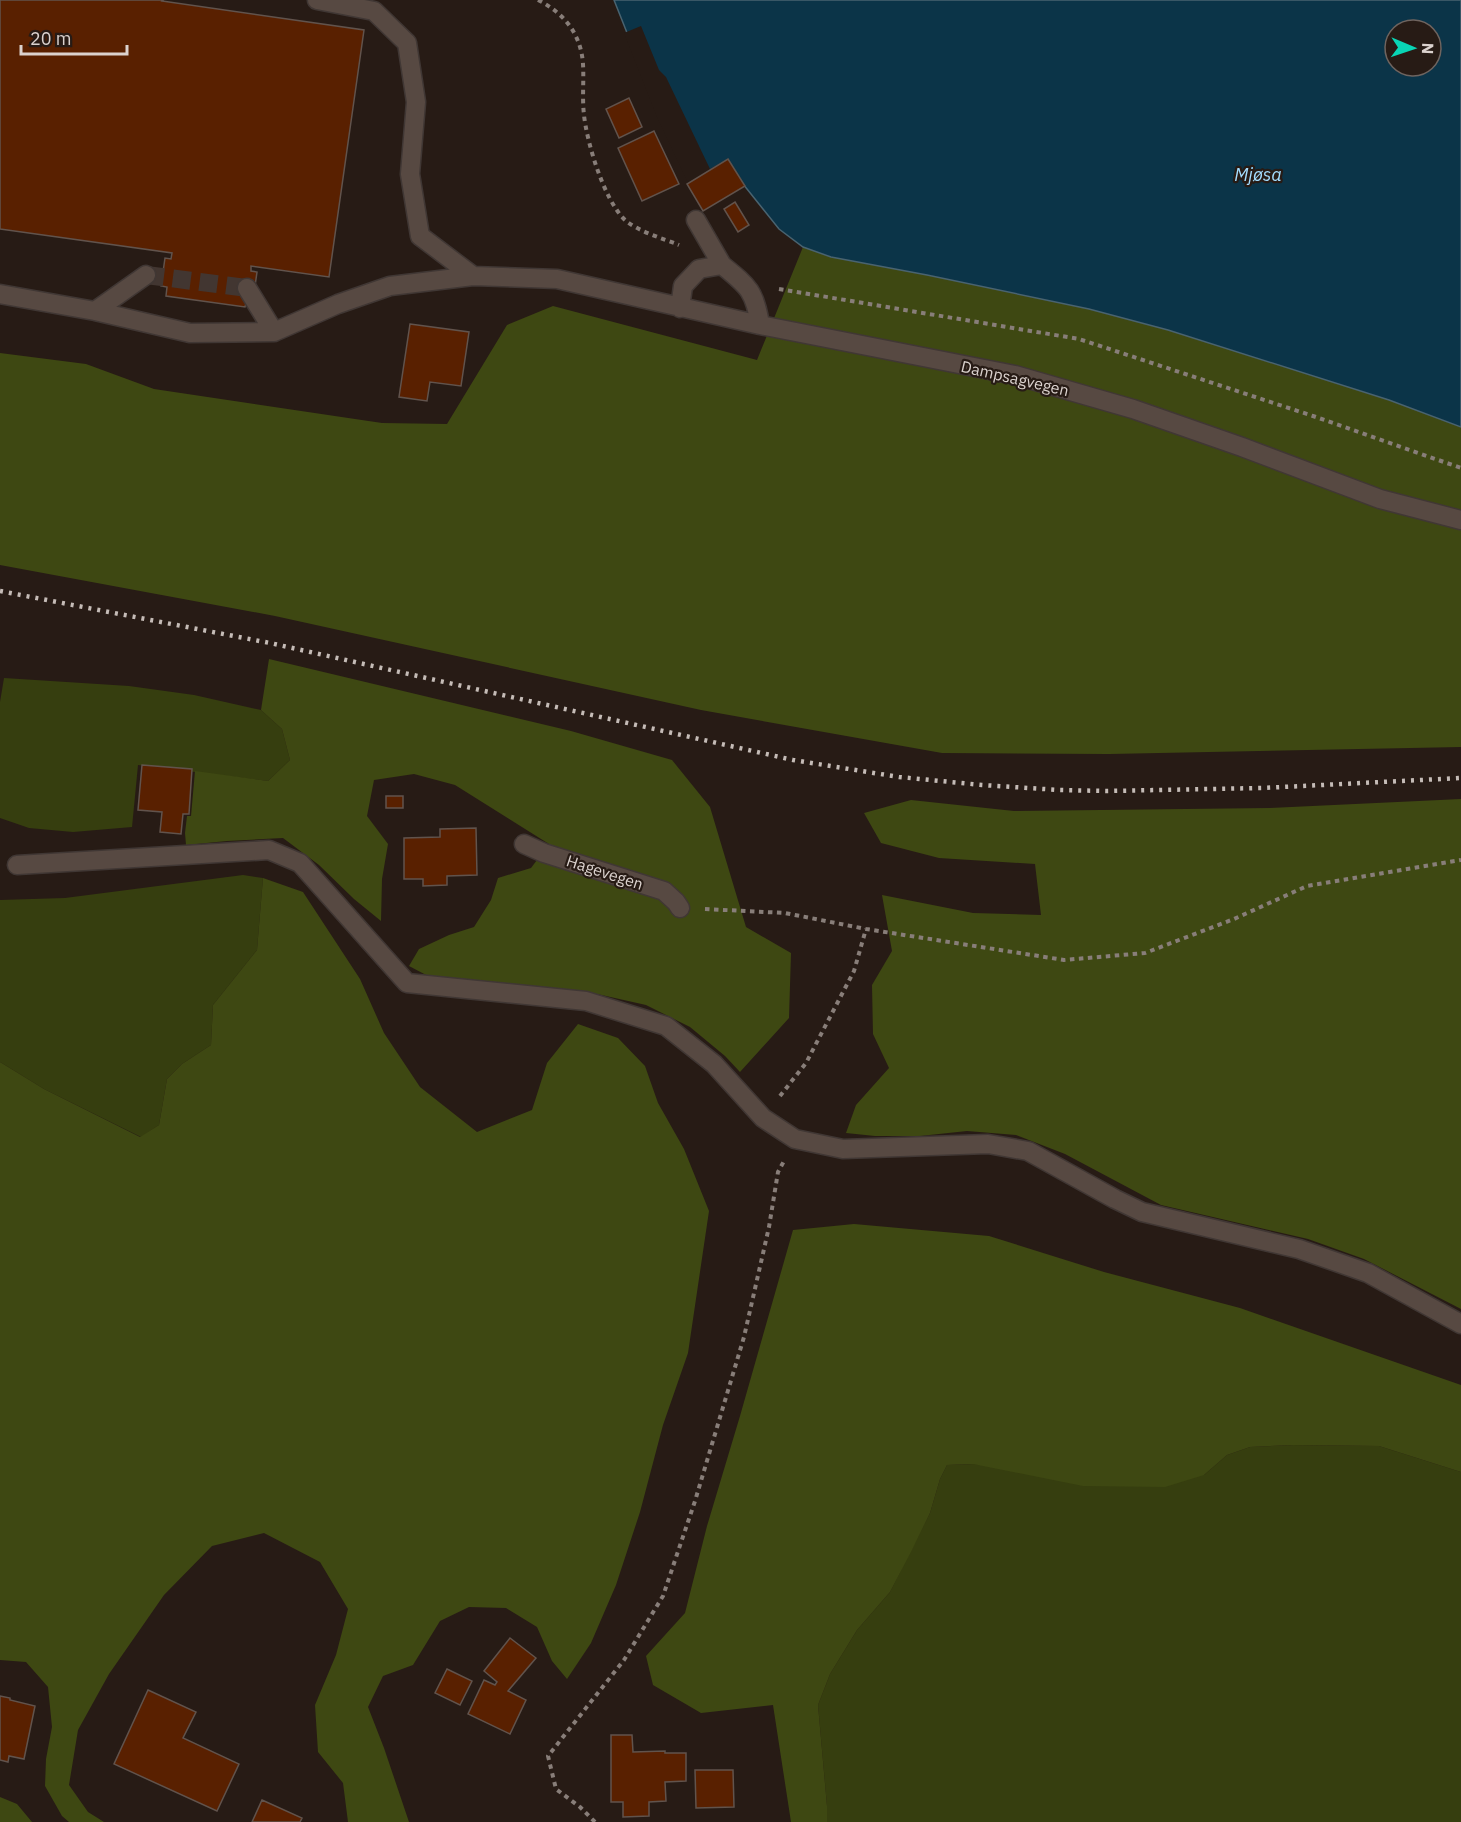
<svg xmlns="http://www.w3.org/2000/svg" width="1461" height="1822" font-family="'IBM Plex Sans',sans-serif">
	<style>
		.green { fill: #363e0f }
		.forest { fill: #3e4812 }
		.water { fill: #0b3448; stroke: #496370; stroke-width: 1.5; fill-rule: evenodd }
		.pier { fill: #271b15 }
		.building { fill: #592000; stroke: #61534c; stroke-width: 1.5 }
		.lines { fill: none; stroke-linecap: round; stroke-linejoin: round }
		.minor-tunnel { stroke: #423631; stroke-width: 18; stroke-dasharray: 18 9; stroke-linecap: butt }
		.minor-casing { stroke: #403734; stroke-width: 21 }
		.path { stroke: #887e79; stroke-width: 4; stroke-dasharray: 4.5 4.5; stroke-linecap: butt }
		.minor { stroke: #574942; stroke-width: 18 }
		.rail { stroke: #c5bcb7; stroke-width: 4.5; stroke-dasharray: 3 6; stroke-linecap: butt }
		.labels { text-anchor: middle; stroke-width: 4.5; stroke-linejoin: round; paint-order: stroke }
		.street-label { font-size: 16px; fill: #dbd2ce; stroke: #271b15 }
		.water-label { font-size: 18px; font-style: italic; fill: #a4ddff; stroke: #271b15 }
	</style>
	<rect width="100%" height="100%" fill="#271b15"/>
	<path class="green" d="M 4,678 L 129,686 L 194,695 L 261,710 L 282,729 L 290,760 L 268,781 L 138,765 L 132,827 L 73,832 L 29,828 L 0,818 L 0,702 Z
		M 243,875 L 263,878 L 257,950 L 213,1005 L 211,1045 L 182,1064 L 167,1079 L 159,1125 L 141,1137 L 44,1089 L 0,1062 L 0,900 L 65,898 Z
		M 1293,1445 L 1379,1446 L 1461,1472 L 1461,1822 L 827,1822 L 827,1806 L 818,1705 L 830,1674 L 857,1630 L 890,1592 L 930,1513 L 940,1479 L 947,1465 L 973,1464 L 1204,1475 L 1227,1455 L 1250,1447 Z"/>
	<path class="forest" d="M 803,247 L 831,257 L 927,275 L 1089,309 L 1168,330 L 1389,400 L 1461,427 L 1461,747 L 1109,754 L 942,753 L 701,710 L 275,616 L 0,565 L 0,353 L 86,364 L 154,389 L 382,423 L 447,424 L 507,325 L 553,306 L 757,360 Z
		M 269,659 L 571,731 L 672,760 L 710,807 L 746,927 L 791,953 L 789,1018 L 740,1072 L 725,1056 L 690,1027 L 646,1005 L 597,994 L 428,976 L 409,966 L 419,949 L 449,935 L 474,927 L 491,900 L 498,878 L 531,868 L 549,844 L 455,785 L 414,774 L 374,780 L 367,816 L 388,844 L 382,879 L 381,921 L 354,899 L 319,865 L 283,838 L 227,841 L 186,845 L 185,833 L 187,816 L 191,816 L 195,771 L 268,781 L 290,760 L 282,729 L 261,710 Z
		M 1461,799 L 1461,1309 L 1364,1259 L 1308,1239 L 1161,1205 L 1065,1154 L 1016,1135 L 967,1131 L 920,1136 L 875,1136 L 846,1133 L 856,1105 L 889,1068 L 873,1034 L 872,985 L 892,951 L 882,895 L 973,913 L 1041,915 L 1035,864 L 939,858 L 881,843 L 864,813 L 911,800 L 1014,811 L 1270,808 Z
		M 263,878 L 303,892 L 360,979 L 384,1033 L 420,1087 L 477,1132 L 532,1110 L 547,1063 L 578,1024 L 618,1038 L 645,1066 L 658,1103 L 684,1149 L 709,1211 L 688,1353 L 663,1425 L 640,1512 L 616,1585 L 591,1643 L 567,1679 L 552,1661 L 537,1627 L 506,1608 L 469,1607 L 440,1621 L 413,1665 L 383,1676 L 368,1707 L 384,1748 L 409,1822 L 348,1822 L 343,1783 L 318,1752 L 315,1705 L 336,1655 L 348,1609 L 320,1562 L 264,1533 L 212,1546 L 164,1595 L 109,1674 L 78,1730 L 69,1785 L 88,1812 L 104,1822 L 69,1822 L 62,1816 L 45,1786 L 46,1759 L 52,1727 L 48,1687 L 26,1662 L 0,1660 L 0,1062 L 44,1089 L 140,1137 L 159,1125 L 167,1079 L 182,1064 L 211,1045 L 213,1005 L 257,950 Z
		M 854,1224 L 989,1236 L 1104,1272 L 1240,1308 L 1461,1385 L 1461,1472 L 1379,1446 L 1293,1445 L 1250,1447 L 1227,1455 L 1204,1475 L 1165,1487 L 1083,1486 L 973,1464 L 947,1465 L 940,1479 L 930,1513 L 911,1552 L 890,1592 L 857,1630 L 830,1674 L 818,1705 L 827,1806 L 827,1822 L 791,1822 L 773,1705 L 701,1713 L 653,1685 L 646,1656 L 685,1613 L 707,1526 L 740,1416 L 793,1230 Z
		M 0,1797 L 17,1804 L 32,1822 L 0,1822 Z"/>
	<path class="water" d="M 614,0 L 1461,0 L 1461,427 L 1389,400 L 1168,330 L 1089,309 L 927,275 L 831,257 L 803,247 L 779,229 L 743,184 L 702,207 L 660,116 ZM 1395,30 L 1431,30 L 1431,66 L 1395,66 Z"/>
	<path class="pier" d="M 641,26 L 659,70 L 666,77 L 710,169 L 728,159 L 743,184 L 703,210 L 697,202 L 657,117 L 624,33 Z"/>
	<path class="building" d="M 0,0 L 163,0 L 162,1 L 364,30 L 329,277 L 251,266 L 251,271 L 257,272 L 253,300 L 247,300 L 245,307 L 166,296 L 167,287 L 161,286 L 165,258 L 171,259 L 172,253 L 0,229 Z
		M 629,98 L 642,127 L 619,138 L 606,109 Z
		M 654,131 L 679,184 L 642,201 L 618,148 Z
		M 728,159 L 745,186 L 703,211 L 687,184 Z
		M 735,202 L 749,225 L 738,232 L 724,209 Z
		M 410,324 L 469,332 L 461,386 L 430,382 L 427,401 L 399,397 Z
		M 142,765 L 192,769 L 189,814 L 183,814 L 181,834 L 160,832 L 162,812 L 138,810 Z
		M 386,796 L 403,796 L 403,808 L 386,808 Z
		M 476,828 L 477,875 L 447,876 L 447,885 L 423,886 L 423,879 L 404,879 L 404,838 L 440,837 L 440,829 Z
		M 510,1638 L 536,1658 L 508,1691 L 526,1700 L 510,1734 L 468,1714 L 484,1680 L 495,1685 L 497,1682 L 484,1671 Z
		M 447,1669 L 472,1681 L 460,1705 L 435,1693 Z
		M 148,1690 L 196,1712 L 183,1738 L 239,1764 L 217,1811 L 114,1764 Z
		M 0,1696 L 10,1698 L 10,1700 L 35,1706 L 24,1759 L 9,1756 L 8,1762 L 0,1760 Z
		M 611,1735 L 632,1735 L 633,1752 L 665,1751 L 665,1753 L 686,1753 L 686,1781 L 665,1782 L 666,1801 L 649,1802 L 649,1816 L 623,1817 L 623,1802 L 611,1802 Z
		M 695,1770 L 733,1770 L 734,1807 L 696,1808 Z
		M 262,1800 L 302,1818 L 300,1822 L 252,1822 Z"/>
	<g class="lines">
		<path class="minor-tunnel" d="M 146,275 L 247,288"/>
		<defs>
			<path id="minor" d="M 317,0 L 374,11 L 407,43 L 416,102 L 410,174 L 420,236 L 473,276
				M 696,220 L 722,265
				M 247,288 L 274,332
				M 0,294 L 95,311 L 190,333 L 274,332 L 338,304 L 390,286 L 473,276 L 557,279 L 760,325 L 1015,375 L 1133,409 L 1242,447 L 1380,499 L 1461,520
				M 680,308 L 683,286 L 699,269 L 722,265 C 748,286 755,291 760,325
				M 95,311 L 146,275
				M 524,844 L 544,853 L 664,891 L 676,902 L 680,908
				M 17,865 L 269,850 L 300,863 L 407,983 L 586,1001 L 666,1026 L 714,1064 L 763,1118 L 795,1139 L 843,1149 L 988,1144 L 1028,1151 L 1115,1199 L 1142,1212 L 1299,1249 L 1368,1273 L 1461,1324"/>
		</defs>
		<use href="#minor" class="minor-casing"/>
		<path class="path" d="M 538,0 C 564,13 581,34 583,64 C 584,81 582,98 584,115 C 587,143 604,200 625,220 C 639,232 662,238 679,245
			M 779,289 L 1079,339 L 1313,416 L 1461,468
			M 705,909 L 785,913 L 866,929 L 1064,960 L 1145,953 L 1234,919 L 1307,886 L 1461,860
			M 780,1096 L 806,1063 L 854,971 L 866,929
			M 595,1822 L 580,1807 L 556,1789 L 548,1756 L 624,1660 L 663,1596 L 695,1501 L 744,1337 L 769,1227 L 778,1172 L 784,1161"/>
		<use href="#minor" class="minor"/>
		<path class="rail" d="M 0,591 L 270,643 L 793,760 L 899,777 L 982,785 L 1059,790 L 1107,791 L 1262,788 L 1461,778"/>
	</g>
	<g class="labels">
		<g class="street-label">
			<text transform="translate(1015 378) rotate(13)" y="6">Dampsagvegen</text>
			<text transform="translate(605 872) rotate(18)" y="6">Hagevegen</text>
		</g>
		<g class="water-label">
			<text x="1258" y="181">Mjøsa</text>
		</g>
	</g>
	<g transform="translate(1413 48) rotate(92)"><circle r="28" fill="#271b15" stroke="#6f645f" stroke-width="1.5"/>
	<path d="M0-4.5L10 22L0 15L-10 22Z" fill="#09d5b5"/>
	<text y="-9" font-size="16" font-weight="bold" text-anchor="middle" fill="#dbd2ce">N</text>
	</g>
	<path d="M21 45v9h106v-9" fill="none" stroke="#dbd2ce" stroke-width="3"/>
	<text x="30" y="45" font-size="18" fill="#dbd2ce" stroke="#271b15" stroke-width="4.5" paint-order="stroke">20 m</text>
</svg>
